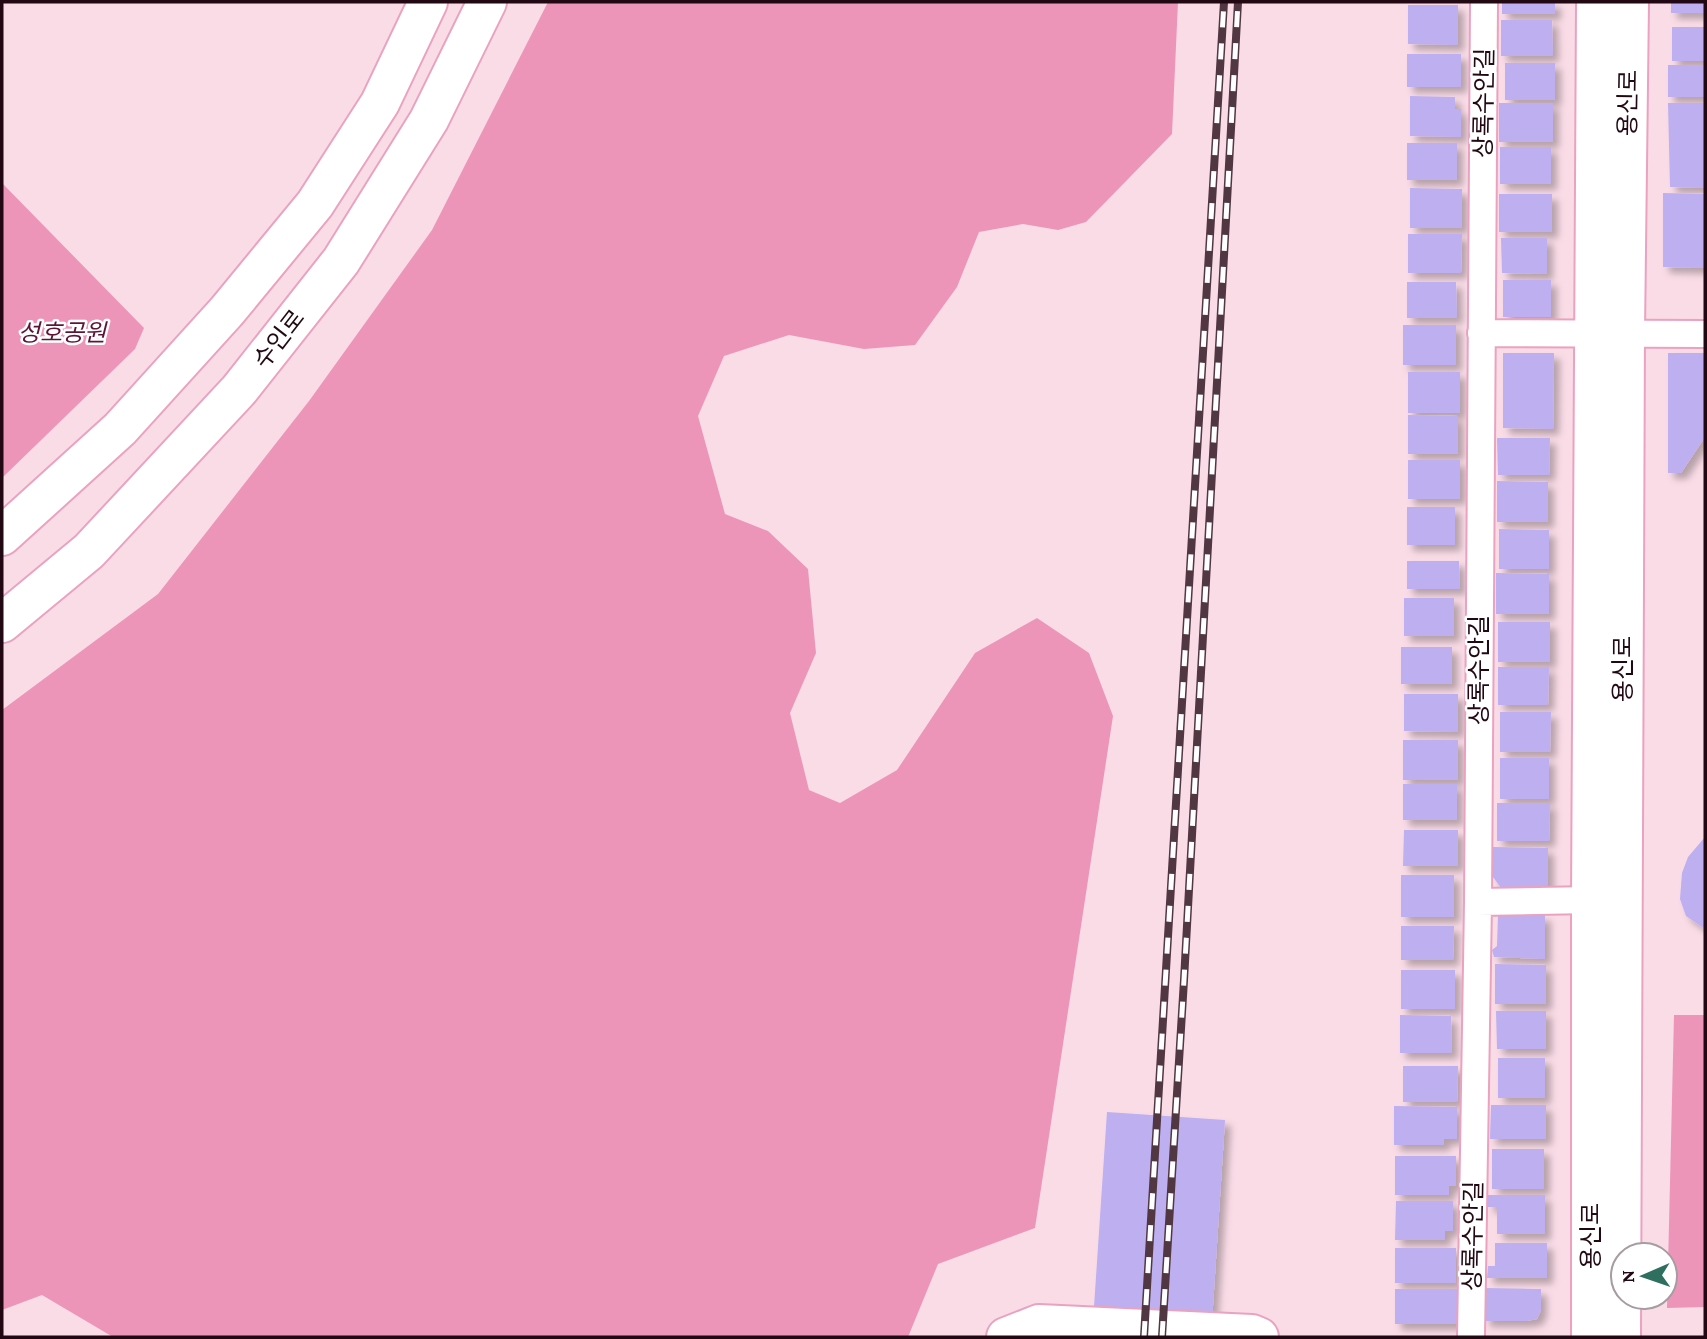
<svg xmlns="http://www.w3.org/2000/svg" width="1707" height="1339" font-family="'Crimson Pro','Noto Sans KR',serif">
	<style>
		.green { fill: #ed95b9 }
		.building { fill: #bdaff0; filter: url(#shadow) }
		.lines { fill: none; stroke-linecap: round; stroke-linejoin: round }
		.street-casing { stroke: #eaa2be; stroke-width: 30 }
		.secondary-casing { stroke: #eaa2be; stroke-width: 42 }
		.highway-casing { stroke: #eaa2be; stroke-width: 42 }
		.street { stroke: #fff; stroke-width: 26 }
		.secondary { stroke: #fff; stroke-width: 38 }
		.highway { stroke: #fff; stroke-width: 38 }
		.rail-casing { stroke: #513742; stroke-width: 8 }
		.rail { stroke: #fff; stroke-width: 5; stroke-dasharray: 16; stroke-linecap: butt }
		.labels { text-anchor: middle; stroke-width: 5; stroke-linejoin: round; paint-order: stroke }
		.street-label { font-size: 24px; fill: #210813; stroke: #fff }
		.park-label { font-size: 24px; font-style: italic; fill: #5c1438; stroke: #fff }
	</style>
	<defs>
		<filter id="shadow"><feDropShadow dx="6" dy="6" stdDeviation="3.5" flood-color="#0004"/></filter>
	</defs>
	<rect width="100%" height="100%" fill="#fadce7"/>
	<path class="green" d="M 548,2 L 1178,2 L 1172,134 L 1086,222 L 1058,230 L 1023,224 L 979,232 L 957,287 L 915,345 L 864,349 L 789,335 L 724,356 L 698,416 L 725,514 L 768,531 L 808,569 L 816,653 L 790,713 L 809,790 L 840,803 L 897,770 L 975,653 L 1037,618 L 1089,653 L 1113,716 L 1035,1228 L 938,1264 L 908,1337 L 113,1337 L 42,1295 L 2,1310 L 2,710 L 158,594 L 309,401 L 432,230 Z
		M 2,183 L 144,328 L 135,349 L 2,478 Z
		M 1674,1015 L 1705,1015 L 1705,1307 L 1667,1308 Z"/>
	<path class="building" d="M 1502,2 L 1555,2 L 1555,14 L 1502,14 Z
		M 1671,2 L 1705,2 L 1705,13 L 1671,13 Z
		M 1408,5 L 1458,5 L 1458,45 L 1408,44 Z
		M 1501,20 L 1552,20 L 1553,56 L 1501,56 Z
		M 1672,27 L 1705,27 L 1705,61 L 1672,61 Z
		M 1407,54 L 1461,54 L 1461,87 L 1407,87 Z
		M 1505,63 L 1555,63 L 1555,100 L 1505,100 Z
		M 1668,65 L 1705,65 L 1705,97 L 1668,97 Z
		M 1410,96 L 1455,97 L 1455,109 L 1461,109 L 1461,137 L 1410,136 Z
		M 1499,103 L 1553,103 L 1553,142 L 1499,142 Z
		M 1668,103 L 1705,103 L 1705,188 L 1670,187 Z
		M 1407,143 L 1457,143 L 1457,180 L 1407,180 Z
		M 1500,147 L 1551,147 L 1551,184 L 1500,184 Z
		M 1410,188 L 1462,189 L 1462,228 L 1410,228 Z
		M 1663,193 L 1705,194 L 1705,268 L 1663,267 Z
		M 1499,194 L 1552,194 L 1552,232 L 1499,232 Z
		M 1408,234 L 1462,234 L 1461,273 L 1408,273 Z
		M 1501,238 L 1547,238 L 1547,274 L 1502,273 Z
		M 1503,280 L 1551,280 L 1551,317 L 1503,317 Z
		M 1407,282 L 1456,282 L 1457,318 L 1407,318 Z
		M 1403,325 L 1456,325 L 1456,365 L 1403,365 Z
		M 1503,353 L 1554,353 L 1553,429 L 1503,428 Z
		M 1668,353 L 1705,353 L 1705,426 L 1704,426 L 1703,440 L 1681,473 L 1668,473 Z
		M 1408,372 L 1460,372 L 1460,413 L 1408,413 Z
		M 1408,415 L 1458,416 L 1458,454 L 1408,454 Z
		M 1497,438 L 1550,438 L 1549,475 L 1498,475 Z
		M 1408,460 L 1460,460 L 1460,499 L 1408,499 Z
		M 1497,481 L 1548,482 L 1548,522 L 1497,522 Z
		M 1407,507 L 1455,507 L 1455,545 L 1407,545 Z
		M 1499,529 L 1549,530 L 1549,569 L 1499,569 Z
		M 1407,561 L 1459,561 L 1460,589 L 1407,589 Z
		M 1496,573 L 1549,574 L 1549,614 L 1496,614 Z
		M 1404,598 L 1454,598 L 1454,636 L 1404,636 Z
		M 1498,622 L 1550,622 L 1550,662 L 1498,662 Z
		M 1401,647 L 1452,647 L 1452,684 L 1401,684 Z
		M 1498,667 L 1549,667 L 1548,705 L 1498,705 Z
		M 1404,694 L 1458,694 L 1458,732 L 1404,731 Z
		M 1500,712 L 1551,712 L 1550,752 L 1500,752 Z
		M 1403,740 L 1458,740 L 1458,780 L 1403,780 Z
		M 1500,758 L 1549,758 L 1549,799 L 1500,799 Z
		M 1403,784 L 1457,784 L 1457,820 L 1403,820 Z
		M 1497,803 L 1550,803 L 1549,841 L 1497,841 Z
		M 1404,830 L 1458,830 L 1458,866 L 1403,866 Z
		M 1705,837 L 1705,929 L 1686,916 L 1680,899 L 1682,873 L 1688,857 Z
		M 1493,847 L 1548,848 L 1548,888 L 1501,888 L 1493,877 Z
		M 1401,875 L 1454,875 L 1454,917 L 1401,917 Z
		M 1498,915 L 1545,915 L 1545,959 L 1494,957 L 1492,950 L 1497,946 Z
		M 1401,926 L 1454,926 L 1453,960 L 1401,960 Z
		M 1495,964 L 1546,965 L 1546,1004 L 1495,1004 Z
		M 1401,970 L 1455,970 L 1455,1009 L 1401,1009 Z
		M 1496,1011 L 1546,1011 L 1546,1049 L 1497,1049 Z
		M 1400,1015 L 1451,1016 L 1452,1053 L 1400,1053 Z
		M 1498,1058 L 1545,1058 L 1545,1098 L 1498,1098 Z
		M 1403,1066 L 1458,1066 L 1457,1102 L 1403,1102 Z
		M 1491,1105 L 1546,1105 L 1546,1139 L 1490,1139 Z
		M 1394,1106 L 1457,1107 L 1457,1139 L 1444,1139 L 1444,1145 L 1394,1145 Z
		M 1107,1112 L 1225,1120 L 1211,1337 L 1092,1337 Z
		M 1492,1149 L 1544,1149 L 1544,1189 L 1492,1189 Z
		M 1395,1156 L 1456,1156 L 1456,1186 L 1449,1186 L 1449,1195 L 1395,1195 Z
		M 1488,1195 L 1545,1195 L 1545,1234 L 1497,1234 L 1497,1207 L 1488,1207 Z
		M 1396,1201 L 1453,1201 L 1453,1231 L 1445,1231 L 1445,1240 L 1395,1240 Z
		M 1495,1243 L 1547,1243 L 1547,1278 L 1487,1278 L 1488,1266 L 1495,1266 Z
		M 1395,1248 L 1456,1248 L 1456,1283 L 1395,1283 Z
		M 1484,1288 L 1541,1289 L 1541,1310 L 1537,1319 L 1526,1321 L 1484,1321 Z
		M 1395,1289 L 1458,1289 L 1458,1324 L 1395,1324 Z"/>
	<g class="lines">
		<defs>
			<path id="street" d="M 1481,333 L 1705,334
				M 1478,902 L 1591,900
				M 1471,1337 L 1478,902 L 1484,2"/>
			<path id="secondary" d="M 1006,1337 L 1039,1324 L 1252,1334 L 1259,1337
				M 1591,1337 L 1591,900 L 1596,2
				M 1621,1337 L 1625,333 L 1629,2"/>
			<path id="highway" d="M 2,536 L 120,429 L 227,311 L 315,204 L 380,103 L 428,2
				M 2,623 L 89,551 L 239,390 L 341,261 L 429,120 L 487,2"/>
		</defs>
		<use href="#street" class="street-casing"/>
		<use href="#secondary" class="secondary-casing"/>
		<use href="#highway" class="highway-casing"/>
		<use href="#street" class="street"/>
		<use href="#secondary" class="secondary"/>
		<use href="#highway" class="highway"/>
		<defs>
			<path id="rail" d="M 1144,1337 L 1224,2
				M 1162,1337 L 1184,980 L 1238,2"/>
		</defs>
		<use href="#rail" class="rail-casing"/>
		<use href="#rail" class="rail"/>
	</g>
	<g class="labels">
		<g class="street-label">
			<text transform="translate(1484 103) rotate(-89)" y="8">상록수안길</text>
			<text transform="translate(1628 103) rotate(-89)" y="8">용신로</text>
			<text transform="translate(279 339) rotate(-52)" y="8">수인로</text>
			<text transform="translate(1623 669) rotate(-90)" y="8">용신로</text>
			<text transform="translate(1479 670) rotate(-90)" y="8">상록수안길</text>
			<text transform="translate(1473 1236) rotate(-89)" y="8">상록수안길</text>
			<text transform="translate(1591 1236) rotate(-90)" y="8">용신로</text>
		</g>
		<g class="park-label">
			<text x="62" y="341">성호공원</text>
		</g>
	</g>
	<rect width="1707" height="1339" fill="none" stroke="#210813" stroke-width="7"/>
	<g transform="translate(1644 1276) rotate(268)"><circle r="33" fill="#ffffff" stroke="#a69ca1" stroke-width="2"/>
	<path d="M0-5L12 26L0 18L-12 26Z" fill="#2e6f5f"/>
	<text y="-10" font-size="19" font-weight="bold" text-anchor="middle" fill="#210813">N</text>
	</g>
</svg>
